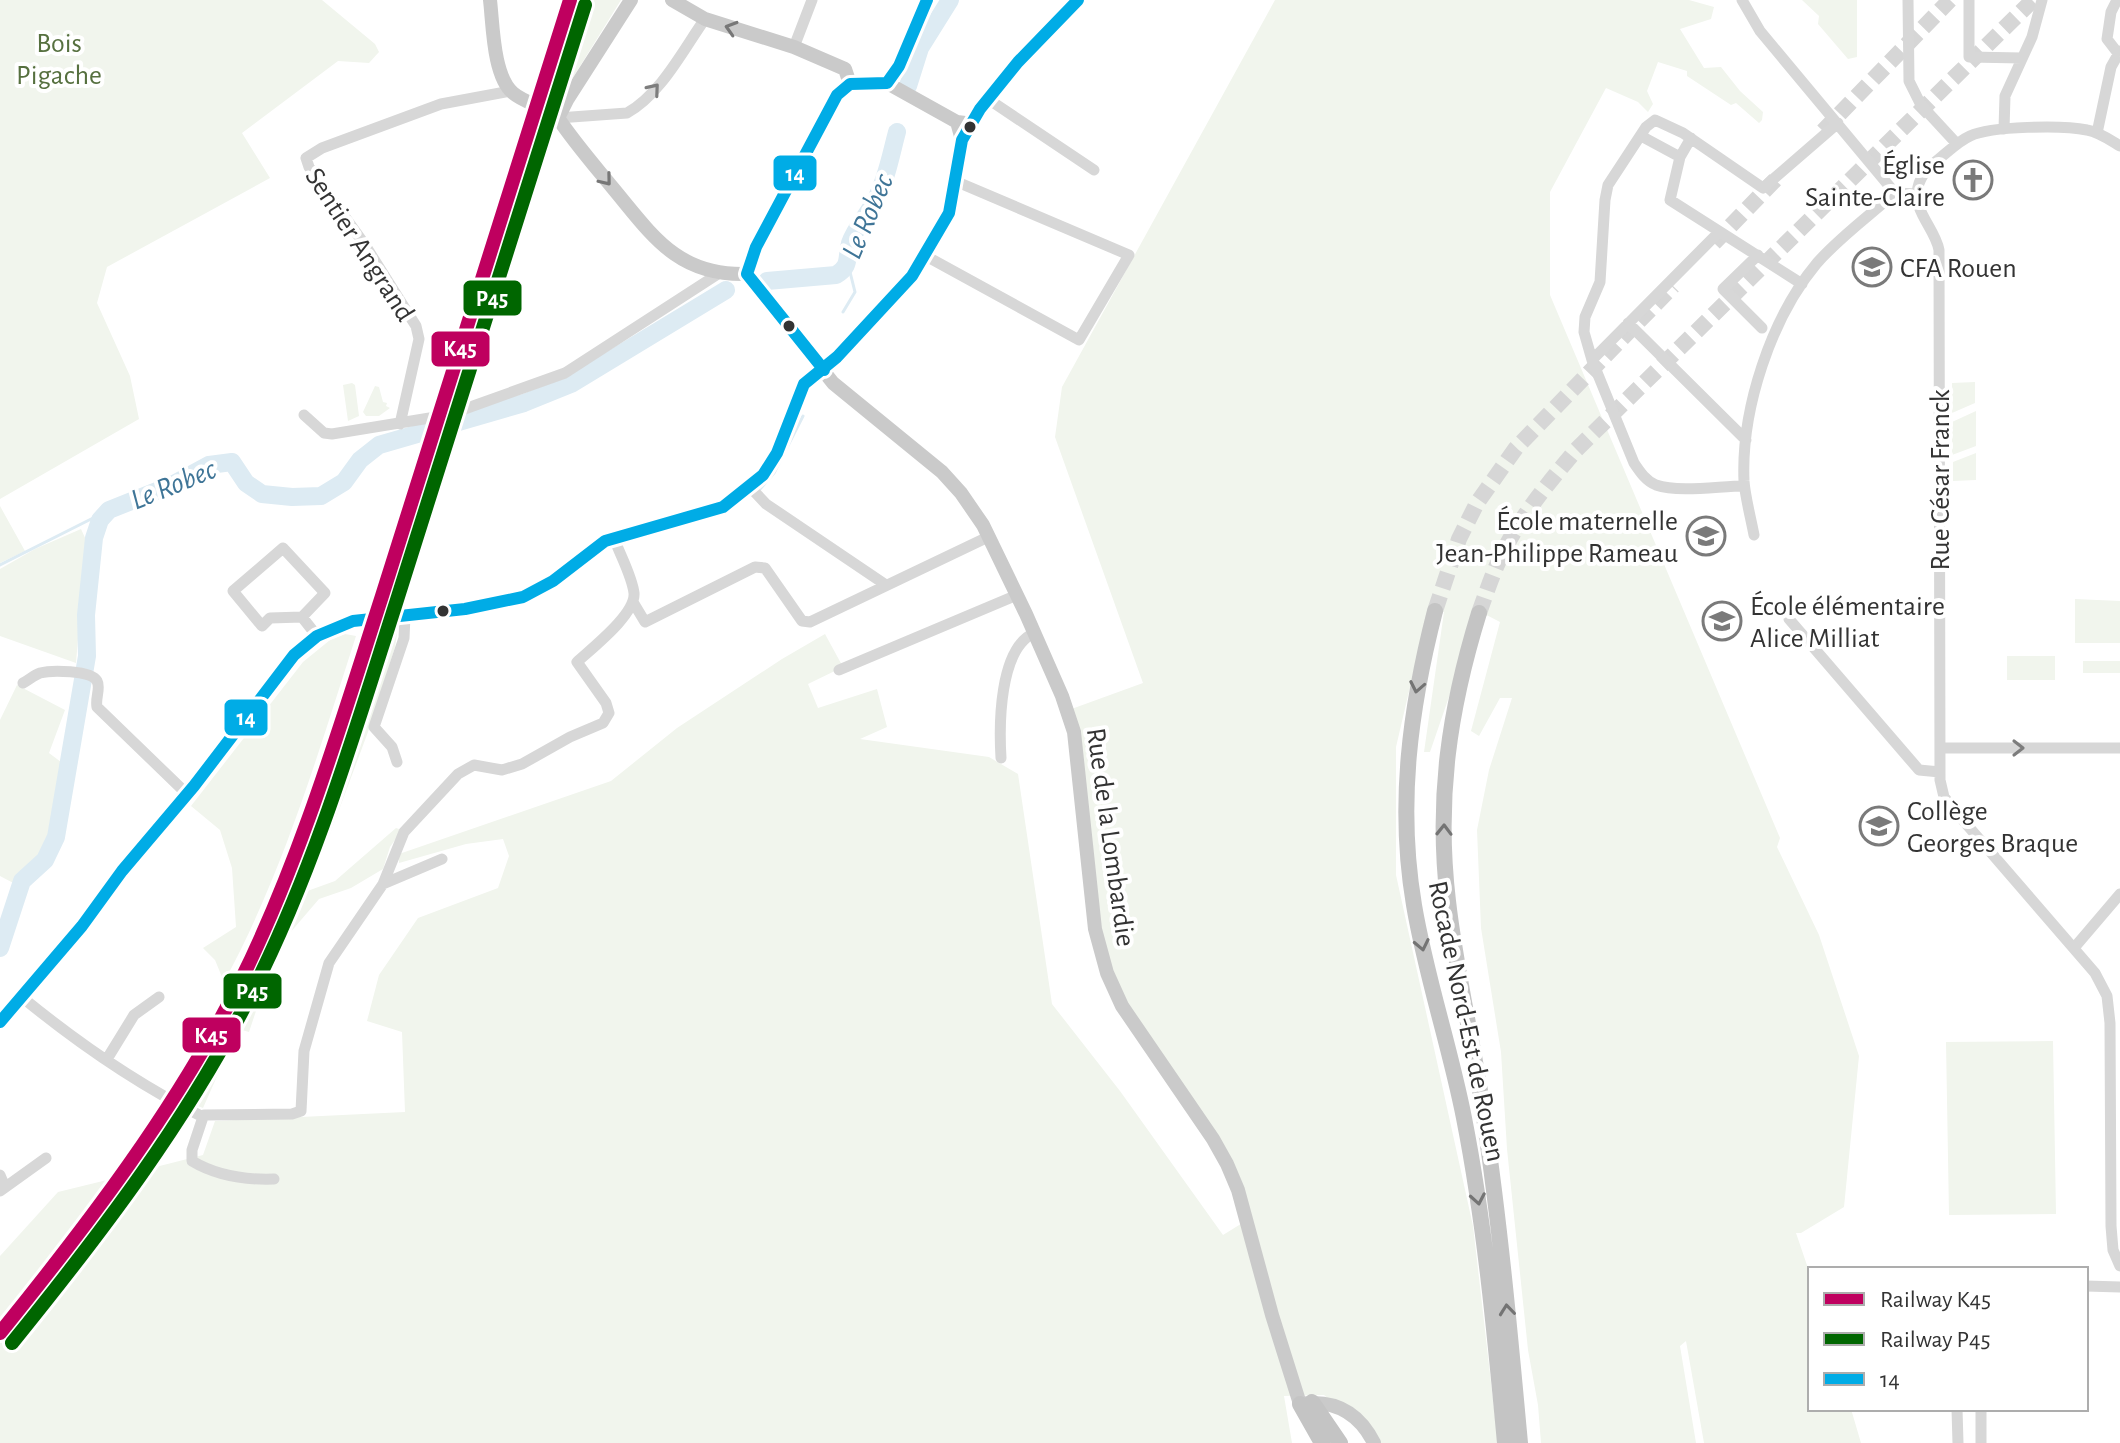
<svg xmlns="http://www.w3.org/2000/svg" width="2120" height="1443" font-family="'Alegreya Sans',sans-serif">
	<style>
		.green { fill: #f1f5ed }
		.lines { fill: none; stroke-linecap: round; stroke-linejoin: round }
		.stream { stroke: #ddebf3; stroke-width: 3 }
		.river { stroke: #ddebf3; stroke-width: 18 }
		.highway-tunnel { stroke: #d6d6d6; stroke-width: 16; stroke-dasharray: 16 8; stroke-linecap: butt }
		.minor { stroke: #d7d7d7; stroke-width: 11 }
		.major { stroke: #cacaca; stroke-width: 14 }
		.highway { stroke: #c4c4c4; stroke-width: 16 }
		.bus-1-casing { stroke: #fff; stroke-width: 18 }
		.bus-1 { stroke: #00ace6; stroke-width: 12 }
		.rail-1-casing { stroke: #fff; stroke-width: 20 }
		.rail-2-casing { stroke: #fff; stroke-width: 20 }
		.rail-1 { stroke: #bf005f; stroke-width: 14 }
		.rail-2 { stroke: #060; stroke-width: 14 }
		.oneway { stroke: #777 }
		.oneway2 { stroke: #7d7d7d }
		.oneway3 { stroke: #747474 }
		.bus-dot { fill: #333; stroke: #fff; stroke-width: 3 }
		.labels { text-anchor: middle; stroke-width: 8; stroke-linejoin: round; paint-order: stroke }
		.park-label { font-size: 28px; fill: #56703f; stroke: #fff }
		.poi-label { font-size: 28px; fill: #333; stroke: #fff; text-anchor: start }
		.street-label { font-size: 28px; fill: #333; stroke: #fff }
		.water-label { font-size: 30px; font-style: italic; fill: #3f7597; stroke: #fff }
		.line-badge { stroke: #fff; stroke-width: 3 }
		.badge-label { font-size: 22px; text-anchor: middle; font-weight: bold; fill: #fff }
	</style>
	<rect width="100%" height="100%" fill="#fff"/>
	<path class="green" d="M 0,0 L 322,0 L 375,44 L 379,52 L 369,63 L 338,61 L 242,133 L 270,178 L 107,267 L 97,303 L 130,376 L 139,419 L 0,499 Z
		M 576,0 L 621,0 L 559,100 L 551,103 L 543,101 L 555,70 L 569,72 L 577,55 L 561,50 Z
		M 1275,0 L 1689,0 L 1714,7 L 1711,19 L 1680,29 L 1704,68 L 1721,67 L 1740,91 L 1763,112 L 1762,120 L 1759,123 L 1736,103 L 1731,105 L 1687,76 L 1687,71 L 1658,62 L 1647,91 L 1653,104 L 1648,112 L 1638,102 L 1606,88 L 1550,192 L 1550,295 L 1780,838 L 1777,847 L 1819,935 L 1859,1056 L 1844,1207 L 1801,1233 L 1796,1233 L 1810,1274 L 1810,1409 L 1851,1409 L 1861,1443 L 1704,1443 L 1686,1341 L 1680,1346 L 1696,1443 L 1541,1443 L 1538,1405 L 1528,1350 L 1507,1149 L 1501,1052 L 1481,928 L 1477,830 L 1489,770 L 1512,698 L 1500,698 L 1479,736 L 1471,731 L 1500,622 L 1473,608 L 1452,688 L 1430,752 L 1424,752 L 1444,612 L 1428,610 L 1396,747 L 1396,875 L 1473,1226 L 1498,1443 L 1377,1443 L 1324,1395 L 1284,1396 L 1292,1443 L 0,1443 L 0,1256 L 58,1192 L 107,1180 L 121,1189 L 132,1173 L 203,1155 L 215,1121 L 405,1112 L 402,1032 L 367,1021 L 379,975 L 418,918 L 498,888 L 509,856 L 503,839 L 466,844 L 399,863 L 399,854 L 611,781 L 677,728 L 782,659 L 825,634 L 843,667 L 808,684 L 818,708 L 877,689 L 887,727 L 860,739 L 989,757 L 1018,774 L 1052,1004 L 1120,1091 L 1223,1235 L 1244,1222 L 1220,1156 L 1109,988 L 1066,711 L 1143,683 L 1055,437 L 1062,387 Z
		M 1802,0 L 1857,0 L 1857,57 L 1848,59 L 1818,24 L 1819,16 Z
		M 1975,382 L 1975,403 L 1952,413 L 1952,383 Z
		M 352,383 L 355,385 L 359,416 L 348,421 L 343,385 Z
		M 375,386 L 379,387 L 383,402 L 387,403 L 386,406 L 390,408 L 379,416 L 366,416 L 363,412 Z
		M 1976,411 L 1976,446 L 1952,455 L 1952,422 Z
		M 1976,453 L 1976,480 L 1953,481 L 1953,462 Z
		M 0,506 L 25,551 L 0,563 Z
		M 81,529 L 86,540 L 76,663 L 0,636 L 0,569 L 35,549 Z
		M 2075,599 L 2120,601 L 2120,643 L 2075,643 Z
		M 379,626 L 398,627 L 395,647 L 368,732 L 330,834 L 299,894 L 335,881 L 396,828 L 402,830 L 390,847 L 383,869 L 351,888 L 319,899 L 277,948 L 249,1032 L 238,1029 L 203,1108 L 183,1100 C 221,1028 261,957 291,881 C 325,798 344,709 379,626 Z
		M 345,634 L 356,636 C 318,754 283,873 224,982 L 215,960 L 203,948 L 236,927 L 232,868 L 220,830 L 191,806 L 303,662 L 330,640 Z
		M 2007,656 L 2055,656 L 2055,680 L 2007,680 Z
		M 2083,661 L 2120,661 L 2120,673 L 2083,673 Z
		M 17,685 L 65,710 L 49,753 L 65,765 L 52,846 L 19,886 L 0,876 L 0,720 Z
		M 2053,1041 L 2056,1214 L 1949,1215 L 1946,1042 Z"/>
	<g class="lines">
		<path class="stream" d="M 843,312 L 855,292 L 848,264
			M 760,489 L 774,473 L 803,416
			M 0,565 L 109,510"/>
		<path class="river" d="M 908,86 L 920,48 L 950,0
			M 767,281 L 836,275 C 851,266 846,258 850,243 C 855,228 869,213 876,199 C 887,178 891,154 897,132
			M 0,948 L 22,881 L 45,860 L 56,837 L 87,656 L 86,615 L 94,538 L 100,520 L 109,510 L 174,484 L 209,465 L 232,462 L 246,483 L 262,494 L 292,497 L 321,496 L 344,482 L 360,460 L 379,445 L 524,403 L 571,384 L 726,290"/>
		<path class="highway-tunnel" d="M 1823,131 L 1950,0
			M 1714,243 L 1776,179
			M 1435,611 L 1459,539 L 1477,503 L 1516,448 L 1673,286
			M 1479,613 C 1487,591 1494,569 1505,548 C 1524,512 1550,481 1576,450 L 2033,0"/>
		<path class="minor" d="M 1742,0 L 1760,31 L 1895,193
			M 1908,0 L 1909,81 L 1921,105 L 1957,144
			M 1969,0 L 1969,57 L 2022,58
			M 2117,0 L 2111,12 L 2107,39 L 2117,52
			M 794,47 L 812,0
			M 887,83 L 899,66 L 927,0
			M 988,99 L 1094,170
			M 558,118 L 627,113 C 661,94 683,50 705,19
			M 2004,129 L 2005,96 L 2032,37 L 2042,0
			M 969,130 L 980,109 L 1018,62 L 1078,0
			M 2097,133 L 2111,67 L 2120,51
			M 1641,136 L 1680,157
			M 1691,138 L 1680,157 L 1670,200 L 1802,284
			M 2120,146 C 2110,140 2099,132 2087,130 C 2063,125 1991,126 1970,136 C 1959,141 1950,150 1940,158 C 1930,166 1921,174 1918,187 C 1912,211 1935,228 1939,250 L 1940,780 L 1944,797 L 1955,811 L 2095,973 L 2107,996 L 2110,1023 L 2111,1226 L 2113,1250 L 2120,1266
			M 924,255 L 1079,340 L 1129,255 L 955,181
			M 1758,255 L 1723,289 L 1762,328
			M 747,274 L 756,247 L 837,95 L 850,84
			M 1628,323 L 1746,440
			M 1592,360 L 1719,232
			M 304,415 L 324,433 L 332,434 L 448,415 L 565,373 L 718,274
			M 400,424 L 419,339 L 416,326 L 365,245 L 309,167 L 306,158 L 322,148 L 441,104 L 511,91
			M 1744,486 C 1720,486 1679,493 1656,485 C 1646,481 1640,472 1634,463 L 1592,360 L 1584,332 L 1585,317 L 1600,282 L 1605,200 L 1608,185 L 1646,127 L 1655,120 L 1683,133 L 1763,188 L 1838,123
			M 750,487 L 766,504 L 886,585
			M 1754,535 C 1751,519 1745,496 1744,481 C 1741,409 1771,318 1817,263 C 1840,237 1869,216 1895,193 L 1917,194
			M 633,602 L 645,622 L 755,567 L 765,568 L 802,621 L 810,622 L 988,537
			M 302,617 L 325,593 L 283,548 L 233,591 L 262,626 L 270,618 L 302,617 L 317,636
			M 1789,619 L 1919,770 L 1940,772
			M 839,670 L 1017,595
			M 23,683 C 29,680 34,675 40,673 C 51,670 91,670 97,681 C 101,688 95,698 97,707 L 187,794
			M 1940,748 L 2120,748
			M 1001,758 C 999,725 999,649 1034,633
			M 397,762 L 392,747 L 374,727 L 404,638 L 405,616
			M 383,884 L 442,859
			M 2074,948 L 2120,894
			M 23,998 C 78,1043 139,1085 203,1117
			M 0,1022 L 23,998 L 82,926 L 122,871 L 194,786 L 294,655 L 317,636 L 353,621 L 465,609 L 523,597 L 553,581 L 605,541 L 723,507 L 763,475 L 777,453 L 804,384 L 824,370
			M 107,1059 L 134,1015 L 159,997
			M 203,1117 L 204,1115 L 292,1114 L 301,1111 L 304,1051 L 329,963 L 383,884 L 404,832 L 458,774 L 474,765 L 502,770 L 522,764 L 570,737 L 603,723 L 609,713 L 606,703 L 577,662 C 592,648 636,614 634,593 C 632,576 620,555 614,538
			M 203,1117 L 192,1150 L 192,1161 C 217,1176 246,1180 274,1179
			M 0,1175 L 5,1187
			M 0,1191 L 46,1158
			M 2086,1286 L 2120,1287
			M 1957,1409 L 1958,1443
			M 1981,1443 L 1981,1409"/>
		<path class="major" d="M 490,0 C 493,25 493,76 513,93 C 526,104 545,106 558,118 C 574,142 594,165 612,187 C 652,235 677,276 747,274 L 833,383 L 942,472 L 961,493 L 983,525 L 1026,614 L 1062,696 L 1074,732 L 1095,929 L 1107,973 L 1122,1006 L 1213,1139 L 1227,1164 L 1238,1190 L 1272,1315 L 1300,1404 C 1335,1399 1359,1413 1374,1443
			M 672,0 L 705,19 L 794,47 L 845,69 L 850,84 L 887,83 L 957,122 L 973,124
			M 558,118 L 567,100 L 631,0
			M 824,370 L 912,276 L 949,213 L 962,140 L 957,122"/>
		<path class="highway" d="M 1435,611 C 1410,708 1397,805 1414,905 C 1426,977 1450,1046 1464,1118 C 1485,1225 1495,1334 1505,1443
			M 1479,613 C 1449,710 1436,799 1448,901 C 1456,973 1474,1044 1484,1117 C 1500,1225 1510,1334 1520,1443
			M 1312,1402 L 1340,1443
			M 1300,1404 L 1322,1443"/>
		<defs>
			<path id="bus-1" d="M 824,370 L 747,274 L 756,247 L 837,95 L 850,84 L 887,83 L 899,66 L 927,0
				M 0,1022 L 82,926 L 122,871 L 194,786 L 294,655 L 317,636 L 353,621 L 465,609 L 523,597 L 553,581 L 605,541 L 723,507 L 763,475 L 777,453 L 804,384 L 837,357 L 912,276 L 949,213 L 962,140 L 980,109 L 1018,62 L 1078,0"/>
		</defs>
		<use href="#bus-1" class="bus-1-casing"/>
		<use href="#bus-1" class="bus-1"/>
		<defs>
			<path id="rail-1" d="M 0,1333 C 89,1223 176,1109 240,982 C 301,859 340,726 382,596 C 446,398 506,198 570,0"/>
			<path id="rail-2" d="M 12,1343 C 102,1232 189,1118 253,990 C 315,867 354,734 396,603 C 460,404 521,204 585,5"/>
		</defs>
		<use href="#rail-1" class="rail-1-casing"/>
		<use href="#rail-2" class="rail-2-casing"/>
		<use href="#rail-1" class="rail-1"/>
		<use href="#rail-2" class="rail-2"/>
	</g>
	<defs><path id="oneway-chevron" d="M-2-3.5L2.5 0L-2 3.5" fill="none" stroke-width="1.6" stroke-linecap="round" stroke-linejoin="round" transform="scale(2)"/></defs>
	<g class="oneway">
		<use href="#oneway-chevron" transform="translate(731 28) rotate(-163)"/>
		<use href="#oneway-chevron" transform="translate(606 180) rotate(51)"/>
	</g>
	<g class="oneway2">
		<use href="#oneway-chevron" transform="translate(654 89) rotate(-50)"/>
		<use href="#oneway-chevron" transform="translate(2018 748)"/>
	</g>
	<g class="oneway3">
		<use href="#oneway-chevron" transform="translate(1417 687) rotate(101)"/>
		<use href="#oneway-chevron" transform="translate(1444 830) rotate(-89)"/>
		<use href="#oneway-chevron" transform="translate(1422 945) rotate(78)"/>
		<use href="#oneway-chevron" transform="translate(1478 1199) rotate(80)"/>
		<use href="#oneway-chevron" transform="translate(1507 1310) rotate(-96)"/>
	</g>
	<defs>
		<symbol id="church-ring" viewBox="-11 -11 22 22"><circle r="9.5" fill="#fff" stroke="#7a7a7a" stroke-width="1.5"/><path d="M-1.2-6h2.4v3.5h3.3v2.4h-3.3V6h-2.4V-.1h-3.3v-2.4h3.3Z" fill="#7a7a7a"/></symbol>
		<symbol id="university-ring" viewBox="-11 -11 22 22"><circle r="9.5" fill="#fff" stroke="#7a7a7a" stroke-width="1.5"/><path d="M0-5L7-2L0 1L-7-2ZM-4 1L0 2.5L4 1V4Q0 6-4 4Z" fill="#7a7a7a"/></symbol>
		<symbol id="school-ring" viewBox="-11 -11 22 22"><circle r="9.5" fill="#fff" stroke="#7a7a7a" stroke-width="1.5"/><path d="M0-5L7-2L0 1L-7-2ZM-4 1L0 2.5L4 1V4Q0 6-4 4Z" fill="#7a7a7a"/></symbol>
	</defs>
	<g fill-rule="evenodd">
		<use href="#church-ring" x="1951" y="158" width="44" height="44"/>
		<use href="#university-ring" x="1850" y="245" width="44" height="44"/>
		<use href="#school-ring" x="1684" y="514" width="44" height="44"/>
		<use href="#school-ring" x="1700" y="599" width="44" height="44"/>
		<use href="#school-ring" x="1857" y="804" width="44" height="44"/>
	</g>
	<g class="bus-dot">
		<circle cx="970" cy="127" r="7"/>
		<circle cx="789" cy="326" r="7"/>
		<circle cx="443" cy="611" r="7"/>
	</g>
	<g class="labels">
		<g class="park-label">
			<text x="59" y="52">Bois<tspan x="59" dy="32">Pigache</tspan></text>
		</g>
		<g class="poi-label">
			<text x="1945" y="174" text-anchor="end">Église<tspan x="1945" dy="32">Sainte-Claire</tspan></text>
			<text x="1900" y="277">CFA Rouen</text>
			<text x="1678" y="530" text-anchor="end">École maternelle<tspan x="1678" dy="32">Jean-Philippe Rameau</tspan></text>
			<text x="1750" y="615">École élémentaire<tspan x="1750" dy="32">Alice Milliat</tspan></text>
			<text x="1907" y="820">Collège<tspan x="1907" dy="32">Georges Braque</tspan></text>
		</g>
		<g class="street-label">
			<text transform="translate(361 244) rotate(57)" y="10">Sentier Angrand</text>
			<text transform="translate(1939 480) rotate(-90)" y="10">Rue César Franck</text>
			<text transform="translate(1112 837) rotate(82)" y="10">Rue de la Lombardie</text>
			<text transform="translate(1468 1021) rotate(78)" y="10">Rocade Nord-Est de Rouen</text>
		</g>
		<g class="water-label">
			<text transform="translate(867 216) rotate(-67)" y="10">Le Robec</text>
			<text transform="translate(173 484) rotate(-22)" y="10">Le Robec</text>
		</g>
	</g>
	<g class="line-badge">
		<rect x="772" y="154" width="46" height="38" rx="8" fill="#00ace6"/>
		<rect x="462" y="279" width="61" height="38" rx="8" fill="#060"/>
		<rect x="430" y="330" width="61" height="38" rx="8" fill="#bf005f"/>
		<rect x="223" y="698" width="46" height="39" rx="8" fill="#00ace6"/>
		<rect x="222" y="972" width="61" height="38" rx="8" fill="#060"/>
		<rect x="181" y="1016" width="61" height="38" rx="8" fill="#bf005f"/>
	</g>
	<g class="badge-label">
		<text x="795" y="181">14</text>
		<text x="492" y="306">P45</text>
		<text x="460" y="356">K45</text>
		<text x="246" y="725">14</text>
		<text x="252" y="999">P45</text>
		<text x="211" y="1043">K45</text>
	</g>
	<rect x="1808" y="1267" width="280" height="144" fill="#ffffff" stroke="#adadad" stroke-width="2"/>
	<rect x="1824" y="1293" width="40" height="12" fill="#bf005f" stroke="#adadad" stroke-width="2"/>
	<text x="1880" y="1307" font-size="24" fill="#333333">Railway K45</text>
	<rect x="1824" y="1333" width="40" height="12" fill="#006600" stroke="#adadad" stroke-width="2"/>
	<text x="1880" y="1347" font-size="24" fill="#333333">Railway P45</text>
	<rect x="1824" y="1373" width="40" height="12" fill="#00ace6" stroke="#adadad" stroke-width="2"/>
	<text x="1880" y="1387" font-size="24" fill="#333333">14</text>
</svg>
